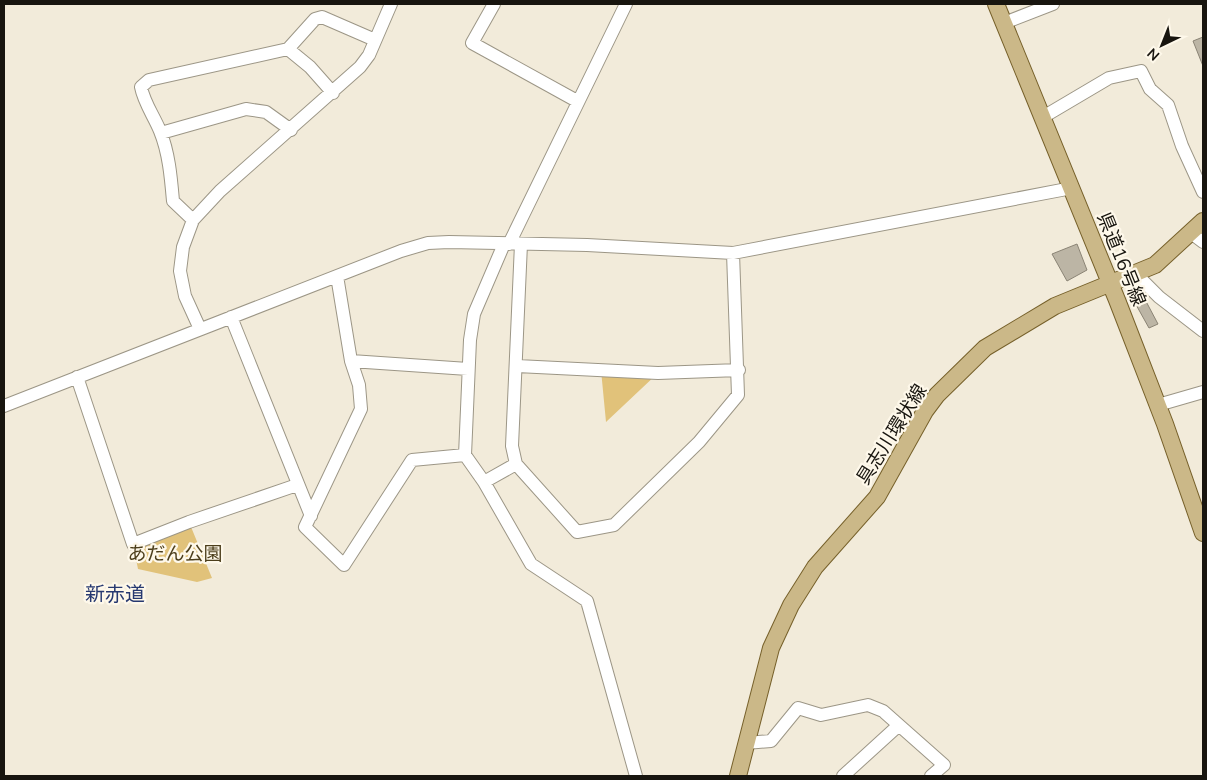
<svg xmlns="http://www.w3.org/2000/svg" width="1207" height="780" font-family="Mulish,'Noto Sans JP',sans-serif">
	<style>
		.green { fill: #e1c27a }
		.building { fill: #bcb5a5; stroke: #8b8475 }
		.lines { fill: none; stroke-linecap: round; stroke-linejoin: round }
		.minor-casing { stroke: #9c9686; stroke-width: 14 }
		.major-casing { stroke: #76602a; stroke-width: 18 }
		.minor { stroke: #fff; stroke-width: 12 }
		.major { stroke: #cbb888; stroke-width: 16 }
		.labels { text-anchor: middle; stroke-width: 4.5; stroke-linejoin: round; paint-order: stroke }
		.street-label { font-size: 19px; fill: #18150f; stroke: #fef8ea }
		.park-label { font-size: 19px; fill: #4c3e1b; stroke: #fef8ea }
		.neighbourhood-label { font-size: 20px; fill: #263870; stroke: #fef8ea }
	</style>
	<rect width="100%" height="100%" fill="#f2ebda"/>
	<path class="green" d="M 601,370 L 658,373 L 606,422 Z
		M 189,522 L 212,578 L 197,582 L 138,569 L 133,544 Z"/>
	<path class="building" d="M 1203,37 L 1203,66 L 1193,41 Z
		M 1077,244 L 1087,270 L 1067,281 L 1052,254 Z
		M 1140,290 L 1158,324 L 1149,328 L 1130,294 Z"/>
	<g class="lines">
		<defs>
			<path id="minor" d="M 494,4 L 472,43 L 577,101
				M 1004,23 L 1053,4
				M 288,49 L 315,19 L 322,17 L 375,40
				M 1043,117 L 1109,78 L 1141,71 L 1150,89 L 1168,105 L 1182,146 L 1203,192
				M 161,133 L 246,109 L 266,112 L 291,130
				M 193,220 L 173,201 C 171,178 169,153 160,131 C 154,116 144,103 141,87 L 149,80 L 288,49 L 310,67 L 333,93
				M 1191,233 L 1203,242
				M 504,244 L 474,314 L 470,340 L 465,455 L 484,482 L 531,564 L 587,601 L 636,776
				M 509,244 L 626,4
				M 521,244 L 512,446 L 516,464 L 577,532 L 614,525 L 699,442 L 738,395 L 733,253
				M 1136,274 L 1159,297 L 1203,331
				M 337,276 L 351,361 L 359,385 L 361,409 L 305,527 L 344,565 L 412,460 L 465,455
				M 231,317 L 311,516
				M 200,329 L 185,296 L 180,271 L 183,247 L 193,220 L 220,191 L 360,67 L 369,55 L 391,4
				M 351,361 L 468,369
				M 517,366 L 658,373 L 739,370
				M 77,377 L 133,544 L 189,522 L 297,485
				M 1158,405 L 1203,392
				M 4,406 L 401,251 L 428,243 L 449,242 L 587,245 L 733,253 L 1072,188
				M 484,482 L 516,464
				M 746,743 L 771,741 L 798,708 L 821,715 L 868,705 L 883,711 L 944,765 L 931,776
				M 843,776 L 899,725"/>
			<path id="major" d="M 996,4 L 1117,300 L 1165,424 L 1203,533
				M 738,776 L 771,648 L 791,605 L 815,567 L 877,497 L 925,411 L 937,395 L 985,348 L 1055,306 L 1155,265 L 1203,221"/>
		</defs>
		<use href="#minor" class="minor-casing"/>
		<use href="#major" class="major-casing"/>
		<use href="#minor" class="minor"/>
		<use href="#major" class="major"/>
	</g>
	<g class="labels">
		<g class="street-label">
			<text transform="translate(1122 259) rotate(68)" y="7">県道16号線</text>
			<text transform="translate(891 434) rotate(-58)" y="7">具志川環状線</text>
		</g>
		<g class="park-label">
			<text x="175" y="560">あだん公園</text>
		</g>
		<g class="neighbourhood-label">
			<text x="115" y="601">新赤道</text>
		</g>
	</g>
	<rect width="1207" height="780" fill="none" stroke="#18150f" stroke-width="10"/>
	<g transform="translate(1162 45) rotate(223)" stroke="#fef8ea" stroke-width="4" paint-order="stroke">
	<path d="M0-4L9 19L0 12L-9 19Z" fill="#18150f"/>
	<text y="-8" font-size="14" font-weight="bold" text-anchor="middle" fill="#18150f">N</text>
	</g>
</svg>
